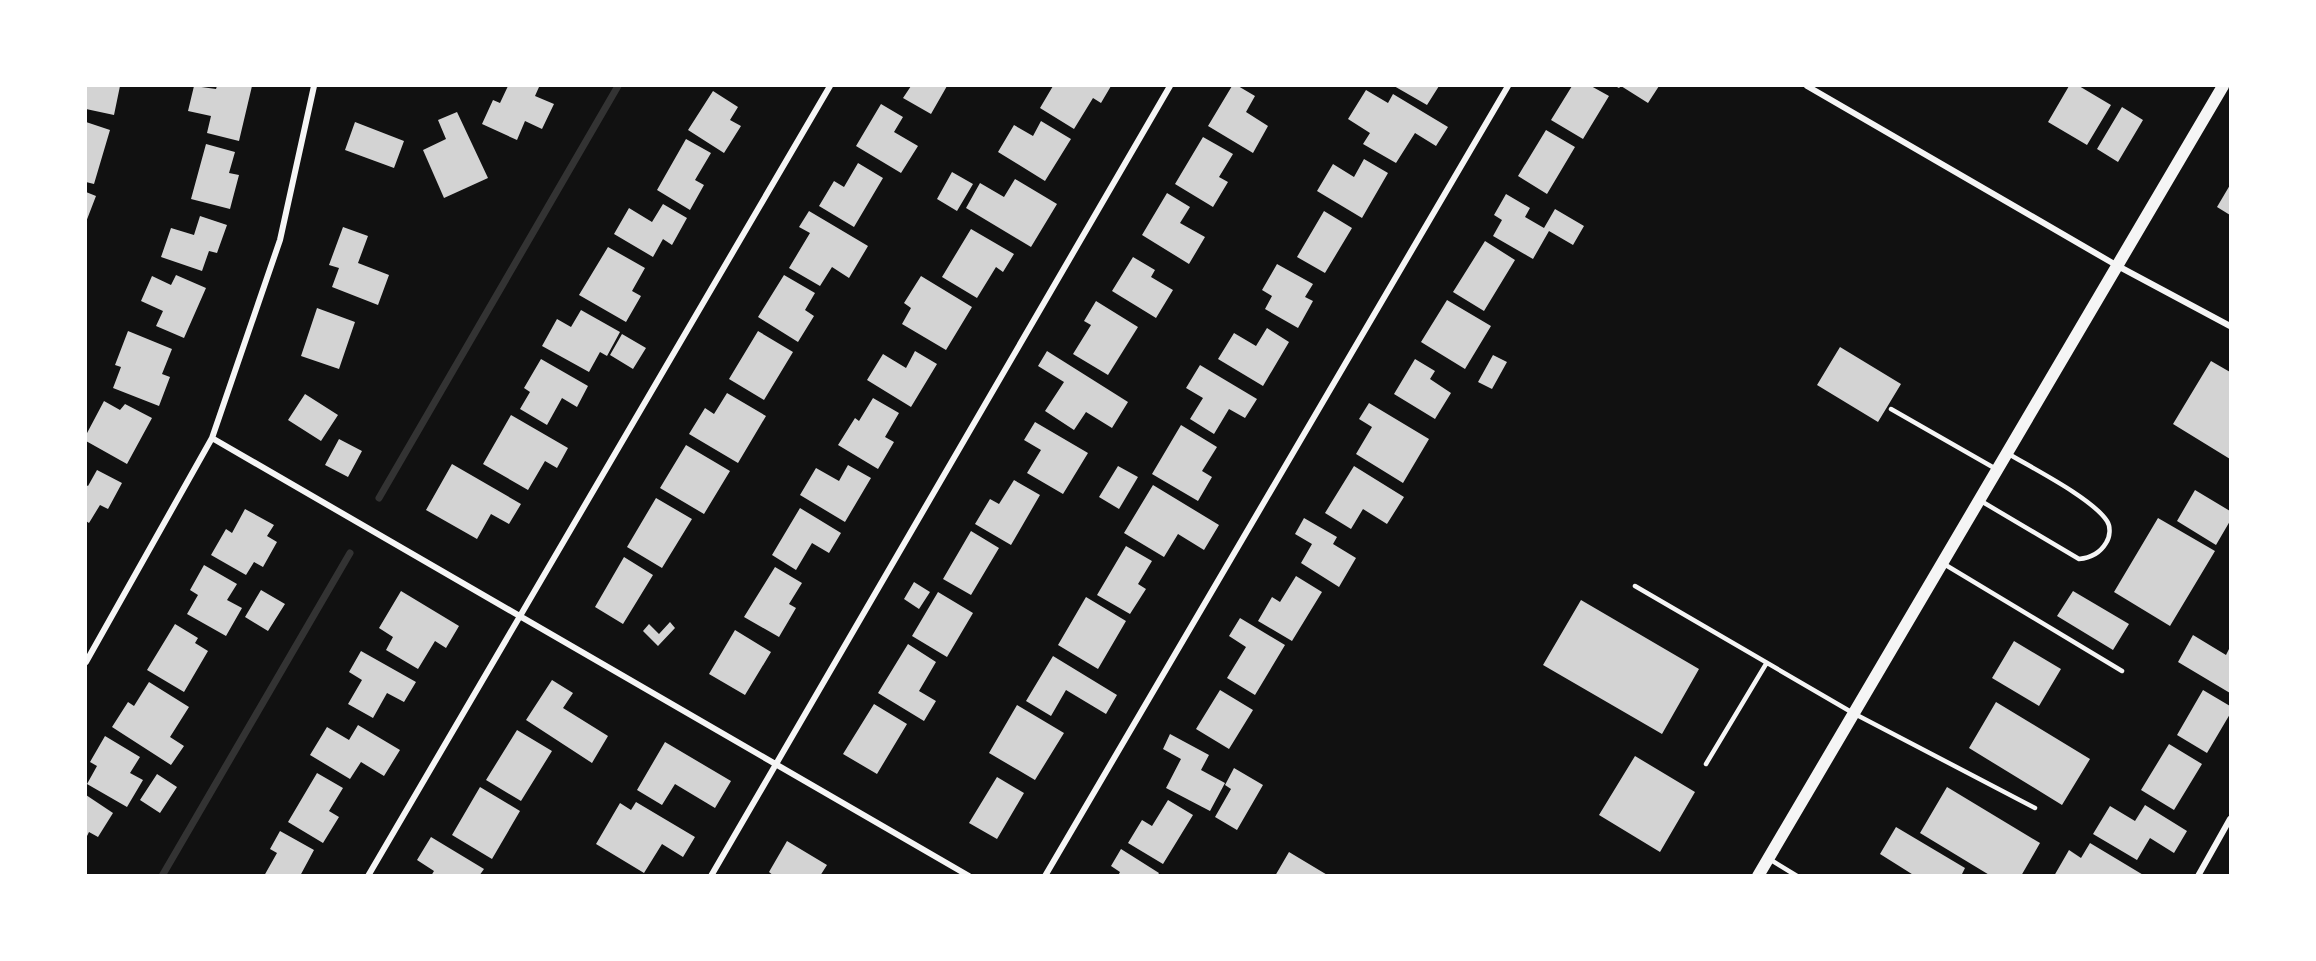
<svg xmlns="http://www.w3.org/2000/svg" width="2316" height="961" font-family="Lato,sans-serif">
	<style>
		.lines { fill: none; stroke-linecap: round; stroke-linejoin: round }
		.stream { stroke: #333; stroke-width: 7 }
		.building { fill: #d3d3d3 }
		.service { stroke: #f5f5f5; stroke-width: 4.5 }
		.minor { stroke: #f5f5f5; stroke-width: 6 }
		.secondary { stroke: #f5f5f5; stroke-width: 12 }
	</style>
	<rect width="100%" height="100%" fill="#111"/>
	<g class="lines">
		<path class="stream" d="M 379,498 L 618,86
			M 162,876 L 350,553"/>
	</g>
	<path class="building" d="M 86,86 L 120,86 L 114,115 L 86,109 Z
		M 194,86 L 216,89 L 217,86 L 252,86 L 239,141 L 207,133 L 211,116 L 188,111 Z
		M 508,86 L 535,86 L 539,87 L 535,96 L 554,104 L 542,129 L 525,121 L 517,140 L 482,124 L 493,100 L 500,103 Z
		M 911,86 L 947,86 L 931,114 L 903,98 Z
		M 1053,86 L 1111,86 L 1101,103 L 1093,98 L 1074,129 L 1040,108 Z
		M 1232,86 L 1238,86 L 1255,96 L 1246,112 L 1268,126 L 1253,153 L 1208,126 Z
		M 1394,86 L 1439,86 L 1427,105 Z
		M 1572,86 L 1591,86 L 1609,96 L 1583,139 L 1551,120 Z
		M 1615,86 L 1659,86 L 1648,103 L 1621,86 L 1619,88 Z
		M 2069,86 L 2079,86 L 2111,105 L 2087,145 L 2048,122 Z
		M 1366,90 L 1388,103 L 1393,94 L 1448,127 L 1436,146 L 1415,133 L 1396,163 L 1363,144 L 1370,133 L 1348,119 Z
		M 713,91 L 738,107 L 730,120 L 741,126 L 724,153 L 688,130 Z
		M 881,104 L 903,117 L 894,132 L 918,146 L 901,173 L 856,146 Z
		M 2122,107 L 2143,120 L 2118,162 L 2097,149 Z
		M 457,112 L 488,178 L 444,198 L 423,150 L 446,139 L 438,120 Z
		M 1041,121 L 1071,139 L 1045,181 L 998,152 L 1014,125 L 1033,136 Z
		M 86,122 L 110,130 L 94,184 L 86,182 Z
		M 355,122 L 404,141 L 394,168 L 345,150 Z
		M 1546,130 L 1575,147 L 1547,194 L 1518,176 Z
		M 1203,137 L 1233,154 L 1219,177 L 1228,182 L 1213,207 L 1175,184 Z
		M 686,139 L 711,153 L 695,180 L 704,185 L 690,210 L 657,190 Z
		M 206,144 L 235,152 L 229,173 L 239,175 L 230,209 L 191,199 Z
		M 1364,159 L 1388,173 L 1362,218 L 1317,191 L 1333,164 L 1354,177 Z
		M 858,163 L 883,178 L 854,227 L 819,206 L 834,181 L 844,187 Z
		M 952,172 L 973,184 L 957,211 L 937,199 Z
		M 1015,179 L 1057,204 L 1031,247 L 966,208 L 980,183 L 1004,197 Z
		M 2230,185 L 2230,215 L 2217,207 Z
		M 86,192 L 96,196 L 86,222 Z
		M 1167,193 L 1190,207 L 1180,223 L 1205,237 L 1189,264 L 1142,235 Z
		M 1506,194 L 1530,208 L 1525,217 L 1544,228 L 1555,209 L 1584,226 L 1573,245 L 1549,231 L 1533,259 L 1493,236 L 1502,220 L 1494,215 Z
		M 663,204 L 687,218 L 672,245 L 663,239 L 653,257 L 614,234 L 629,208 L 652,222 Z
		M 809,211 L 868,246 L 849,278 L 832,267 L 820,286 L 789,268 L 810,233 L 799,227 Z
		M 1324,211 L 1352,228 L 1325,273 L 1297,257 Z
		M 200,216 L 227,225 L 217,253 L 209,251 L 202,271 L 161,257 L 171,228 L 194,235 Z
		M 343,227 L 368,236 L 358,263 L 389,275 L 378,305 L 332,287 L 339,268 L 329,265 Z
		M 971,229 L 1014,254 L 1003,272 L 996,267 L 977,298 L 942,277 Z
		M 1485,241 L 1515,260 L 1484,311 L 1453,292 Z
		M 608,247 L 645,268 L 632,291 L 641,296 L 626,322 L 579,295 Z
		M 1133,257 L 1155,270 L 1151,277 L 1173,290 L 1156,318 L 1112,291 Z
		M 1277,264 L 1313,284 L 1305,297 L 1313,301 L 1298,328 L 1265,309 L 1272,296 L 1262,290 Z
		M 176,275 L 206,288 L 184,338 L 156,326 L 163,311 L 141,301 L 152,276 L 171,285 Z
		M 784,275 L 815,293 L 805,310 L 814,316 L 798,342 L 758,317 Z
		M 921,276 L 972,307 L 946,350 L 902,324 L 911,308 L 904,303 Z
		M 1447,300 L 1491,326 L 1465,369 L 1421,342 Z
		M 1096,301 L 1138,327 L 1108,375 L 1073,354 L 1091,325 L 1084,321 Z
		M 317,308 L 355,322 L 339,369 L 301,356 Z
		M 581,310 L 620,332 L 607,356 L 600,352 L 589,372 L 542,346 L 557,319 L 571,327 Z
		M 1267,328 L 1289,342 L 1263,386 L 1218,359 L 1234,333 L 1256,346 Z
		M 128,331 L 172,349 L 162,374 L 170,377 L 159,406 L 113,388 L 121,367 L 115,365 Z
		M 758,331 L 793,352 L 764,400 L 729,379 Z
		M 622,334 L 646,348 L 633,369 L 610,355 Z
		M 1840,347 L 1901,384 L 1878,422 L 1817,385 Z
		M 915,351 L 937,364 L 911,407 L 867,380 L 883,354 L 906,368 Z
		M 1047,351 L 1128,402 L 1112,428 L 1086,412 L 1074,430 L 1045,411 L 1064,382 L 1038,366 Z
		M 1493,355 L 1507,362 L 1492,389 L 1478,382 Z
		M 541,359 L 588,386 L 577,407 L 562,398 L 547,425 L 520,409 L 530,392 L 524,388 Z
		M 1415,359 L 1435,371 L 1430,379 L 1451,393 L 1435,419 L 1394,394 Z
		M 2211,361 L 2230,372 L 2230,459 L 2173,424 Z
		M 1200,365 L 1257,399 L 1245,418 L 1229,409 L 1214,434 L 1190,419 L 1203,398 L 1186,388 Z
		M 727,393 L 766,416 L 738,463 L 689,434 L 705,408 L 714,414 Z
		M 305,394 L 338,415 L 321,441 L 288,420 Z
		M 873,398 L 899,413 L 885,437 L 894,442 L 878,469 L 838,445 L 855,418 L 859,421 Z
		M 104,401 L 120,410 L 125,404 L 152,418 L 127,464 L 86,441 L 86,435 Z
		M 1369,403 L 1429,439 L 1403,483 L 1356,454 L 1372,427 L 1359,419 Z
		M 511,415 L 568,448 L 557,468 L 545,461 L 528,490 L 483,464 Z
		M 1035,422 L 1088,453 L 1063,494 L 1027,473 L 1041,450 L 1024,440 Z
		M 1181,425 L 1217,447 L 1202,471 L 1212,477 L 1198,501 L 1152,474 Z
		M 339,439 L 362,451 L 348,477 L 325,465 Z
		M 686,445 L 730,471 L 704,514 L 660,488 Z
		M 452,464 L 521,504 L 509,524 L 491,514 L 477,539 L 426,510 Z
		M 848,465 L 871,478 L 845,522 L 800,495 L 816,468 L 839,481 Z
		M 1118,466 L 1138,477 L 1119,509 L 1099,497 Z
		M 1354,466 L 1404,497 L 1387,524 L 1363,509 L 1351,529 L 1325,513 Z
		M 97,470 L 122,483 L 108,509 L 100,505 L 89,523 L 86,521 L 86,485 L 88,486 Z
		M 1014,480 L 1040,495 L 1011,545 L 975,524 L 990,499 L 999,504 Z
		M 1153,485 L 1219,525 L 1204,550 L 1178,534 L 1164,557 L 1124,533 Z
		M 2195,490 L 2230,511 L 2230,521 L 2216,545 L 2177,521 Z
		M 656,498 L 692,519 L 662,568 L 627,547 Z
		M 800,508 L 841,533 L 829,553 L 812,543 L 796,570 L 772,555 Z
		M 245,509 L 274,525 L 267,536 L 277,542 L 263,567 L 254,562 L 246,575 L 211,555 L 226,529 L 232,533 Z
		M 1304,518 L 1337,537 L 1333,544 L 1356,558 L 1339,587 L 1301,563 L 1312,544 L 1295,534 Z
		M 2158,518 L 2215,551 L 2170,626 L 2114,592 Z
		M 971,531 L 999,548 L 971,595 L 943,579 Z
		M 1126,546 L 1152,561 L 1138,584 L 1146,589 L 1130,614 L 1097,595 Z
		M 624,557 L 653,575 L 623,624 L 595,607 Z
		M 204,565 L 237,584 L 227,600 L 242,608 L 226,636 L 187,614 L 198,595 L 190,590 Z
		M 775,567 L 802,583 L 789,604 L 796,608 L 779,637 L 744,617 Z
		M 1296,576 L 1322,592 L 1292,641 L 1258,621 L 1272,597 L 1280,602 Z
		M 914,582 L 930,592 L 919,609 L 904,599 Z
		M 261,590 L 285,604 L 268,631 L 245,617 Z
		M 401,591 L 459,626 L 446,648 L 435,641 L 418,669 L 386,650 L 393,637 L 379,628 Z
		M 2073,591 L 2129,624 L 2113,650 L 2057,616 Z
		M 938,592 L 973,613 L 947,657 L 912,636 Z
		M 1086,597 L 1126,621 L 1098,669 L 1058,645 Z
		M 1581,600 L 1699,669 L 1662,734 L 1543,665 Z
		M 1240,618 L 1285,645 L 1255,695 L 1227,678 L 1246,647 L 1229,636 Z
		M 670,622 L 675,628 L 658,646 L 643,631 L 649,624 L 659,634 Z
		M 175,624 L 198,638 L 195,643 L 208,651 L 184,692 L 147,670 Z
		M 735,630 L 771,652 L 745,695 L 709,674 Z
		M 2193,635 L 2226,655 L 2230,647 L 2230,693 L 2178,662 Z
		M 2014,641 L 2061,669 L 2039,706 L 1992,678 Z
		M 908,644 L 936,662 L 919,691 L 936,701 L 924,721 L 878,693 Z
		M 361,651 L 416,682 L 404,702 L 387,693 L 373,718 L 348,704 L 362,680 L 349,672 Z
		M 1053,656 L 1117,695 L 1106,714 L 1066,690 L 1051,716 L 1026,701 Z
		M 552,680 L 573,693 L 563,708 L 608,736 L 592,763 L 526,720 Z
		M 149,682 L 189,707 L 170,737 L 184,746 L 171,765 L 112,727 L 128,702 L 134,706 Z
		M 1220,690 L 1253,710 L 1229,749 L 1196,729 Z
		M 2203,690 L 2230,706 L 2230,714 L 2207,753 L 2177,735 Z
		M 1996,702 L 2090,759 L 2062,805 L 1969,748 Z
		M 874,704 L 907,724 L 877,774 L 843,754 Z
		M 1017,705 L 1064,733 L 1035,780 L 989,753 Z
		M 358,725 L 400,750 L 384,776 L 361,762 L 350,779 L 310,755 L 327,727 L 349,740 Z
		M 517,730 L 552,751 L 521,801 L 486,780 Z
		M 1170,734 L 1209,755 L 1201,770 L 1225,783 L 1210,811 L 1166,788 L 1181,759 L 1163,749 Z
		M 105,736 L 140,757 L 130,773 L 143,780 L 127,807 L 87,784 L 97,766 L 90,762 Z
		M 665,742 L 731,781 L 715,808 L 675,784 L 662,805 L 637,790 Z
		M 2169,744 L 2202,764 L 2174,810 L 2141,790 Z
		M 1635,756 L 1695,792 L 1660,852 L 1599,815 Z
		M 1234,768 L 1263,785 L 1237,830 L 1215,817 L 1231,789 L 1225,785 Z
		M 317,773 L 343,788 L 329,811 L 339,817 L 323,843 L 288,822 Z
		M 157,774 L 177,787 L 160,813 L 140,800 Z
		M 997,777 L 1024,793 L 997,839 L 969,823 Z
		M 480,787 L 520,811 L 492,859 L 452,835 Z
		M 1947,787 L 2040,843 L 2021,876 L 1991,876 L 1920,833 Z
		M 86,795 L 113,813 L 98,837 L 89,832 L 86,838 Z
		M 1168,800 L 1193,815 L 1163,864 L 1128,843 L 1142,820 L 1152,826 Z
		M 636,802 L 695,837 L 683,857 L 662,844 L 644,873 L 596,844 L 620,803 L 631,810 Z
		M 2145,805 L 2187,831 L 2174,853 L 2150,838 L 2137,860 L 2093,834 L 2110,806 L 2135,821 Z
		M 1896,827 L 1965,868 L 1961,876 L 1915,876 L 1880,854 Z
		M 280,831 L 314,850 L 300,876 L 264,876 L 277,853 L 270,849 Z
		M 431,837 L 484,869 L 479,876 L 431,876 L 434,871 L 417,860 Z
		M 787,841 L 827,865 L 820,876 L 774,876 L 769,872 Z
		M 2090,843 L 2145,876 L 2054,876 L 2069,850 L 2081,858 Z
		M 1121,849 L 1159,873 L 1157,876 L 1118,876 L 1120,872 L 1111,866 Z
		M 1289,852 L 1329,876 L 1275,876 Z"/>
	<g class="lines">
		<path class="service" d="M 1891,409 L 1996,469
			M 1981,501 L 2079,559 C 2090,558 2100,553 2106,543 C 2110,537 2111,527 2107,521 C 2092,498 2032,468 2007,453
			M 1944,564 L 2122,671
			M 1635,586 L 1853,713 L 2035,808
			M 1706,764 L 1766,664
			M 1771,860 L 1797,876"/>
		<path class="minor" d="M 1807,86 L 2116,265 L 2230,326
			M 212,438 L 969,876
			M 86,662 L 212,438 L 280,240 L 314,86
			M 368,876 L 830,86
			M 711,876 L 1170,86
			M 1045,876 L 1508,86
			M 2198,876 L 2230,819"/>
		<path class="secondary" d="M 1758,876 L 2223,86"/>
	</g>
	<rect width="2316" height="961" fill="none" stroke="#ffffff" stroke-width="174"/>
</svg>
